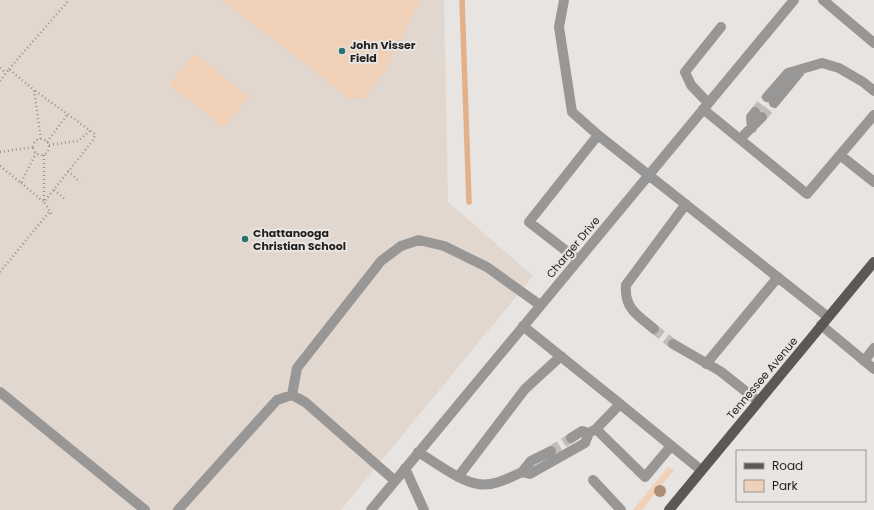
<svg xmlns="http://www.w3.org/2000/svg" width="874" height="510" font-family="Poppins,sans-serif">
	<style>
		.built { fill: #e2d7cf }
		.green { fill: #f0d0b7 }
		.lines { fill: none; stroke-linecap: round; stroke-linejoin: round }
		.stream { stroke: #e3b189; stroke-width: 5.5 }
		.minor-tunnel { stroke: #c0bdba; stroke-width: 10; stroke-dasharray: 10 5; stroke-linecap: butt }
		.path { stroke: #979492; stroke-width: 2.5; stroke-dasharray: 1 3; stroke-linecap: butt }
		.minor { stroke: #999796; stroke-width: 10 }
		.major { stroke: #5b5856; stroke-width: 10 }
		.tree { fill: #aa8e75 }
		.poi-dot { fill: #297370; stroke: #e8e4e1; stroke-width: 1.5 }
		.labels { text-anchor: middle; stroke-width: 4; stroke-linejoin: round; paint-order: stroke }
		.poi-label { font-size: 11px; font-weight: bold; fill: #211f1e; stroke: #e8e4e1; text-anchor: start }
		.street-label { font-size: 11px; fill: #211f1e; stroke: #e8e4e1 }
	</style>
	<rect width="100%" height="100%" fill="#e8e4e1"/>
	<path class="built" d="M 0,0 L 444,0 L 448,202 L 533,276 L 341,510 L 0,510 Z"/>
	<path class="green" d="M 222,0 L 420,0 L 386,69 L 365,98 L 350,99 Z
		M 194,53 L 249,96 L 224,128 L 169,85 Z
		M 668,467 L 674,470 L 642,510 L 633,510 Z"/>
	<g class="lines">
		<path class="stream" d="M 462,0 L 469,202"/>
		<path class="minor-tunnel" d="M 755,112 L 767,97
			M 762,117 L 774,103
			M 654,329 L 673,344
			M 551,451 L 571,438"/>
		<path class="path" d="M 0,68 L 6,73
			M 9,69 L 69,0
			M 0,81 L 9,69 L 34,90 L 41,140
			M33 147a8 8 0 1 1 16 0a8 8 0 1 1-16 0Z
			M 47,142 L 67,115
			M 49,145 L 78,141 L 90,131
			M 0,152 L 34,147
			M 44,155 L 44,202 L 53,216
			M 0,166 L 21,183 L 36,153
			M 68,171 L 80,182
			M 21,183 L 44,202 L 94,139 L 95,134 L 34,90
			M 54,190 L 66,200
			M 0,272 L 50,211"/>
		<path class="minor" d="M 564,0 L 559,27 L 572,112 L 598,135
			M 823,0 L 874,43
			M 767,97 L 788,73 L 822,63 L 839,68 L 863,82 L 874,91
			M 708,103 L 691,85 L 685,72 L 721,27
			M 774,103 L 802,69
			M 703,109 L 807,194 L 840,155 L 874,182
			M 752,128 L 751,117 L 755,112
			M 741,138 L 762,117
			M 840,155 L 874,115
			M 578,260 L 529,222 L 598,135 L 828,317
			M 821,325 L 874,369
			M 523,326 L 620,404
			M 654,329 C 638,315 624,309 626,285 L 686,204
			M 673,344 L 720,371 L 758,401
			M 864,361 L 874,348
			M 706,364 L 778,277
			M 0,392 L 145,510
			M 292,395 L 297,368 L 381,261 L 401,246 L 419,240 L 444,246 L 487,267 L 540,305
			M 571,438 L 582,431 L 589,433
			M 671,446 L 645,477 L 596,429 L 620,404 L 701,470
			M 418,452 C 435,462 459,481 478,484 C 493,487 509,478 522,472 L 530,474 L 585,443 L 589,433 L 596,429
			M 405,468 L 424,510
			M 522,472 L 531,461 L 551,451
			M 458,477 L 525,389 L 561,356
			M 593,480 L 621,510
			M 178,510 L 277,400 L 292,395 L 305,402 L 394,480
			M 371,510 L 794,0"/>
		<path class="major" d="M 669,510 L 874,262"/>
	</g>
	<circle class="tree" cx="660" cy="491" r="6"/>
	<g class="poi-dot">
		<circle cx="342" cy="51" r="4"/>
		<circle cx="245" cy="239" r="4"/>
	</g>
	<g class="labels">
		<g class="poi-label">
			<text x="350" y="49">John Visser<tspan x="350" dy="13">Field</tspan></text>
			<text x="253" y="237">Chattanooga<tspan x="253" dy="13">Christian School</tspan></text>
		</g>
		<g class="street-label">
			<text transform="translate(573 247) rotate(-50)" y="4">Charger Drive</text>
			<text transform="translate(762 378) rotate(-50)" y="4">Tennessee Avenue</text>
		</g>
	</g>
	<rect x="736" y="450" width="130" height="52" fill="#e8e4e1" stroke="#989593"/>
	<rect x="744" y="463" width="20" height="6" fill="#5b5856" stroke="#989593"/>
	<text x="772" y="470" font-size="12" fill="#211f1e">Road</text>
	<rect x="744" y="480" width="20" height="12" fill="#f0d0b7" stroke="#989593"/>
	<text x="772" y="490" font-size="12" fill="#211f1e">Park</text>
</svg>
